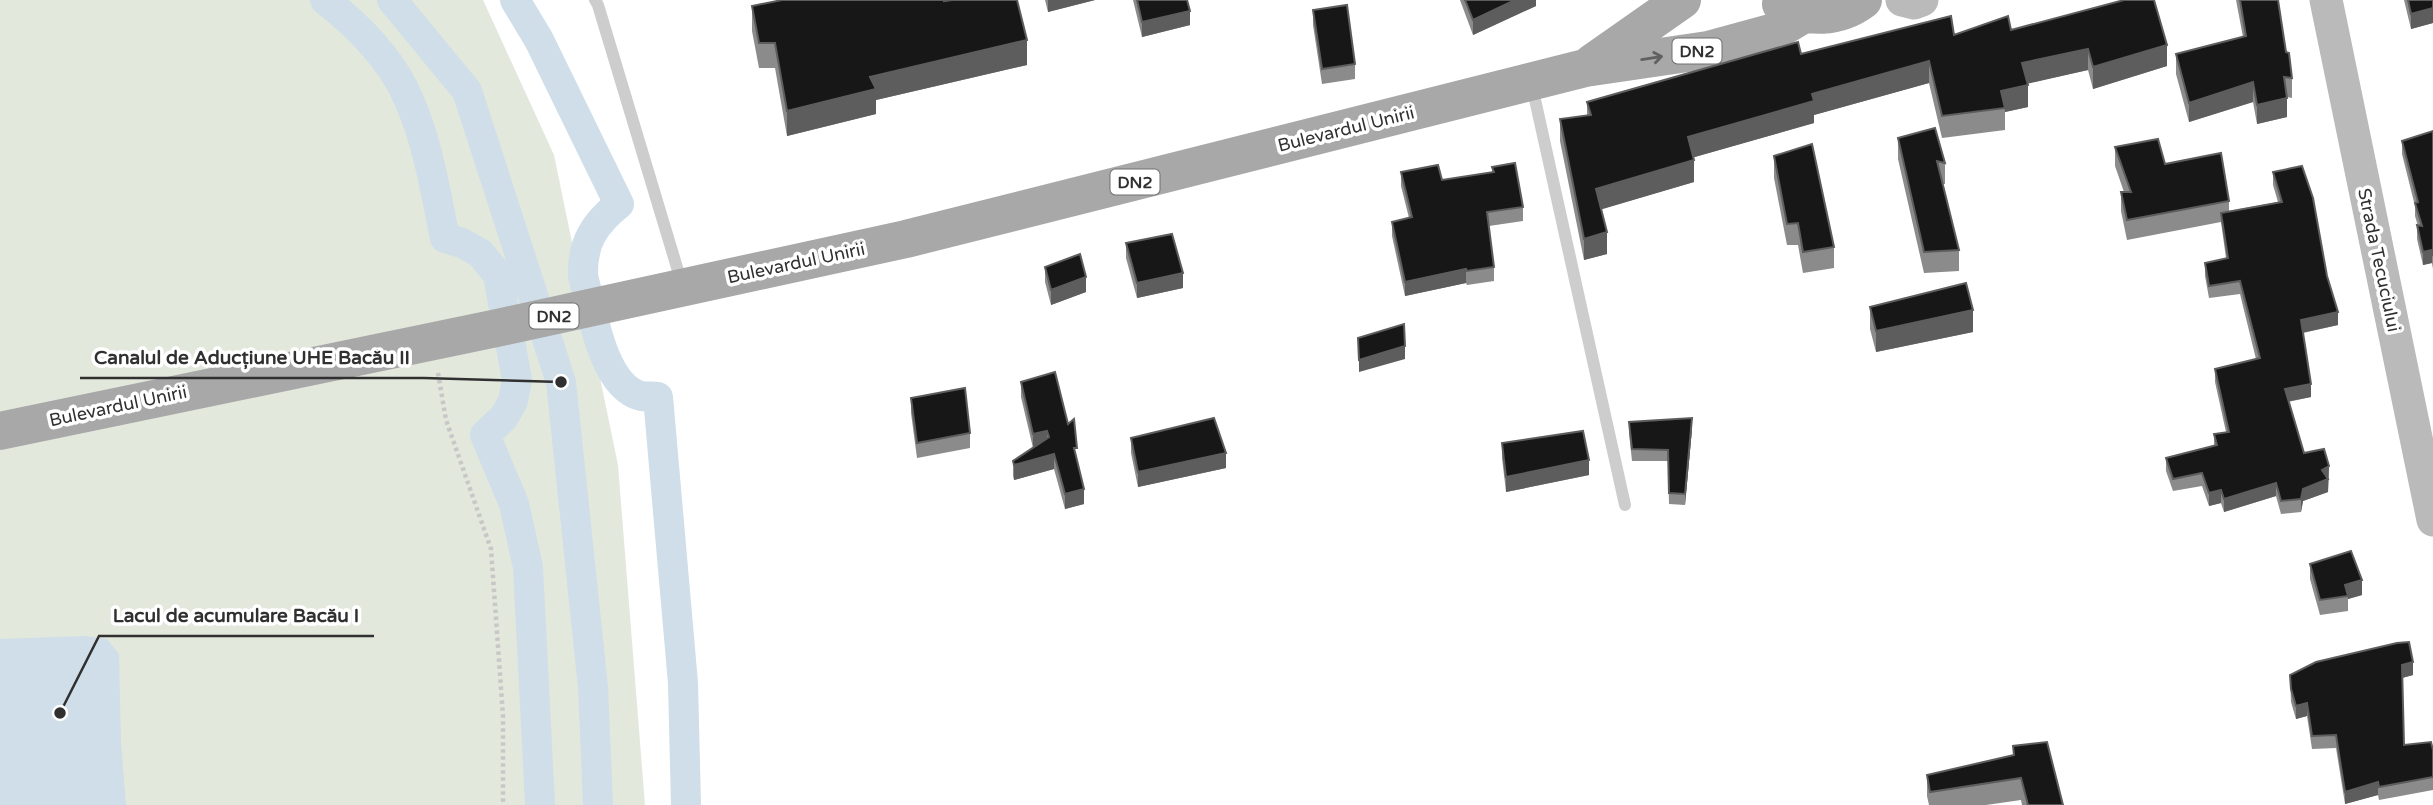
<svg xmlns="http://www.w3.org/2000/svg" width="2433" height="805" font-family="'Varela Round',sans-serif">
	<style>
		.green { fill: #e3e8dd }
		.water { fill: #cfdee8 }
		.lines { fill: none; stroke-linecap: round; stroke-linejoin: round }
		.canal { stroke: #cfdee8; stroke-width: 30 }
		.path { stroke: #c7c7c7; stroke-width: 4.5; stroke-dasharray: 3.5 3.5; stroke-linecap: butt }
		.lane { stroke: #cdcdcd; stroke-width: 12 }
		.secondary { stroke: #bababa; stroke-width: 33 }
		.primary { stroke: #a8a8a8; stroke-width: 38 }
		.wall { fill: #8b8b8b }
		.shaded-wall { fill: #5d5d5d }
		.building { fill: #171717; stroke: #5d5d5d; stroke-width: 2 }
		.oneway { stroke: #606060 }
		.labels { text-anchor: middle; stroke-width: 7; stroke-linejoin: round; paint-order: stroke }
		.shield { fill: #fff; stroke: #6e6e6e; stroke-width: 2 }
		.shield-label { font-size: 16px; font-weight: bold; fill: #303030 }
		.street-label { font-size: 18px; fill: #303030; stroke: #fff }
		.leader { fill: none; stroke: #303030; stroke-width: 2.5 }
		.callout-dot { fill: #303030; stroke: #fff; stroke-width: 2.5 }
		.callout-label { font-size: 19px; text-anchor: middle; font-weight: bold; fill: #303030; stroke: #fff; stroke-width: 7; stroke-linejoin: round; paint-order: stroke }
	</style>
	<rect width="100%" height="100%" fill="#fff"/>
	<path class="green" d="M 0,0 L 483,0 L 554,155 L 618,465 L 645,805 L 0,805 Z"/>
	<path class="water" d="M 85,636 L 107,639 L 119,654 L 121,742 L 126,805 L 0,805 L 0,639 Z"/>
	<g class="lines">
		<path class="canal" d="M 325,0 C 357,25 392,60 408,98 C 428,142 435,190 445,238 L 462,243 L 480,253 L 498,275 L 517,380 L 513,401 L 504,417 L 485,435 L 514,504 L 528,567 L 540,805
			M 392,0 L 467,91 L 561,382 L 593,687 L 598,805
			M 515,0 L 539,40 L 619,204 C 594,224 582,243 583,276 C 592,309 602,386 641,396 C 646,397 653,396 658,397 L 683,683 L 686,805"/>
		<path class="path" d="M 438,373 L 446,420 L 491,549 L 503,716 L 503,805"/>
		<path class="lane" d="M 595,0 L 598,5 L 682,284
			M 1532,86 L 1625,505"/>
		<path class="secondary" d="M 1902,0 L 1914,3 L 1922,0
			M 2326,0 L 2433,520"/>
		<path class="primary" d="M 1781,4 C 1807,20 1839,18 1863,0
			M 1592,63 L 1682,0
			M 0,431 L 497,328 L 906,239 L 1585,68 L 1708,50 L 1774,32 L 1804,14"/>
	</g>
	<path class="wall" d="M 1045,0 L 1095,0 L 1048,12 Z
		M 1133,0 L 1187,0 L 1190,25 L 1142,37 Z
		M 1460,0 L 1536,0 L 1536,6 L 1473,35 Z
		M 2236,0 L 2278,0 L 2286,52 L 2292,78 L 2292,98 L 2287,97 L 2287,117 L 2257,124 L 2253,102 L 2189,122 L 2176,74 L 2176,54 L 2243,37 Z
		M 2404,0 L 2433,0 L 2433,23 L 2411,29 Z
		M 944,1 L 1027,65 L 876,100 L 876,114 L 787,136 L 775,68 L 759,68 L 752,31 L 752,6 Z
		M 1313,10 L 1355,64 L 1355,79 L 1322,84 L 1313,25 Z
		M 2011,30 L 2167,66 L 2093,89 L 2088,70 L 2028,83 L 2028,107 L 2005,112 L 2005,130 L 1942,138 L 1929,83 L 1814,115 L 1814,123 L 1694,157 L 1694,182 L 1601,209 L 1607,254 L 1584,260 L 1560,141 L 1560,119 L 1587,116 L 1587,102 L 1801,54 L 1954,35 Z
		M 2433,131 L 2433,269 L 2432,263 L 2423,265 L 2417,239 L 2417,225 L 2418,226 L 2415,216 L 2415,206 L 2402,154 L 2402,141 Z
		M 1898,138 L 1945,163 L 1945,184 L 1943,184 L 1959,250 L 1959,271 L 1924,273 L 1898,159 Z
		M 2115,147 L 2165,164 L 2229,201 L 2229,211 L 2278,202 L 2273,185 L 2273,172 L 2327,276 L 2338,325 L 2303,333 L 2311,397 L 2288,402 L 2304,453 L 2329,466 L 2328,492 L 2303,501 L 2301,512 L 2281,514 L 2276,496 L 2224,512 L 2221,503 L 2209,506 L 2202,486 L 2173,491 L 2166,471 L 2166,458 L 2214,446 L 2214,434 L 2226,432 L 2215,382 L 2215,369 L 2256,359 L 2240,294 L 2209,298 L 2205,276 L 2205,263 L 2226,258 L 2221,222 L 2127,240 L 2121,211 L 2121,192 L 2124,192 L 2115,166 Z
		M 1774,156 L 1834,247 L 1834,268 L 1803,273 L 1798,245 L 1787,245 L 1774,178 Z
		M 1492,167 L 1523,207 L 1523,221 L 1489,226 L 1494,267 L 1494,281 L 1467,285 L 1466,283 L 1405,296 L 1392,236 L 1392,222 L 1409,218 L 1401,186 L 1401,172 L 1442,180 L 1492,172 Z
		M 1126,243 L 1183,288 L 1137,298 L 1126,258 Z
		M 1045,267 L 1086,292 L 1051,305 L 1045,282 Z
		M 1870,307 L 1973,332 L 1876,352 L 1870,329 Z
		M 1021,382 L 1077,461 L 1084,504 L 1065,509 L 1054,469 L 1014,480 L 1013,476 L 1013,461 L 1033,448 L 1021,397 Z
		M 911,398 L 970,433 L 970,448 L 917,458 L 911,413 Z
		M 1629,422 L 1692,429 L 1685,505 L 1669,504 L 1668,461 L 1632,461 L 1629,433 Z
		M 1131,438 L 1226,468 L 1138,487 L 1131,453 Z
		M 1502,443 L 1589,475 L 1506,492 L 1502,458 Z
		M 2310,564 L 2362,595 L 2348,599 L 2348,611 L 2320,615 L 2310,579 Z
		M 2290,675 L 2413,675 L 2402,678 L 2404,745 L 2433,750 L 2433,790 L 2379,800 L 2378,795 L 2345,804 L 2336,748 L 2312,749 L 2307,716 L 2296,719 L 2291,702 Z
		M 2013,746 L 2063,805 L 2022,805 L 2021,800 L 1986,805 L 1929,805 L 1927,796 L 1927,775 L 2013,756 Z"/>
	<path class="shaded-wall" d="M 1048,0 L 1095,0 L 1048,12 Z
		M 1515,0 L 1536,0 L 1536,6 L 1473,35 L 1473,20 Z
		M 2433,8 L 2433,23 L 2411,29 L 2411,14 Z
		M 1190,11 L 1190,25 L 1142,37 L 1142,22 Z
		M 1027,40 L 1027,65 L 876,100 L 876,114 L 787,136 L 787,111 L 870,77 Z
		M 2167,45 L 2167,66 L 2093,89 L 2093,67 Z
		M 2088,49 L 2088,70 L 2022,85 L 2022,63 Z
		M 1929,61 L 1929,83 L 1814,115 L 1814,123 L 1688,159 L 1688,137 L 1812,94 Z
		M 2253,82 L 2253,102 L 2189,122 L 2189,103 Z
		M 2028,85 L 2028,107 L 2005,112 L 2001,91 Z
		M 2287,98 L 2287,117 L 2257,124 L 2257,105 Z
		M 1694,160 L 1694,182 L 1596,211 L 1596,189 Z
		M 1607,232 L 1607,254 L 1584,260 L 1584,239 Z
		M 2432,250 L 2432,263 L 2423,265 L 2423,252 Z
		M 1466,269 L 1466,283 L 1405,296 L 1405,282 Z
		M 1183,273 L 1183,288 L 1137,298 L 1137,283 Z
		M 1086,277 L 1086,292 L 1051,305 L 1051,290 Z
		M 1973,310 L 1973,332 L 1876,352 L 1876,331 Z
		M 2338,312 L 2338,325 L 2301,333 L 2301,320 Z
		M 1405,346 L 1405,359 L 1359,372 L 1359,360 Z
		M 2311,384 L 2311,397 L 2285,402 L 2285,389 Z
		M 1692,418 L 1692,429 L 1685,505 L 1685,494 Z
		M 1047,431 L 1047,446 L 1033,449 L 1033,434 Z
		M 1226,453 L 1226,468 L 1138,487 L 1138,472 Z
		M 1054,454 L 1054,469 L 1014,480 L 1014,465 Z
		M 1589,460 L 1589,475 L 1506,492 L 1506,477 Z
		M 2329,466 L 2328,492 L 2303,501 L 2301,512 L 2301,499 L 2303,489 L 2322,470 Z
		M 2276,483 L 2276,496 L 2224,512 L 2224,499 Z
		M 1084,489 L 1084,504 L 1065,509 L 1065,494 Z
		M 2221,490 L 2221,503 L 2209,506 L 2209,493 Z
		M 2362,580 L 2362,595 L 2348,599 L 2345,585 Z
		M 2413,662 L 2413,675 L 2402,678 L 2402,665 Z
		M 2307,703 L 2307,716 L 2296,719 L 2296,706 Z
		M 2378,782 L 2378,795 L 2345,804 L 2345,792 Z"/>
	<path class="building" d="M 782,0 L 944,0 L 944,1 L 952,0 L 1017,0 L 1027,40 L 870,77 L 876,89 L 787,111 L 775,43 L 759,43 L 752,6 Z
		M 1137,0 L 1187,0 L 1190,11 L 1142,22 Z
		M 1465,0 L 1515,0 L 1473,20 Z
		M 2124,0 L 2154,0 L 2167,45 L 2093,67 L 2088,49 L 2022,63 L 2028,85 L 2001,91 L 2005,108 L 1942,116 L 1929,61 L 1812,94 L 1814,101 L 1688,137 L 1694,160 L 1596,189 L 1607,232 L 1584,239 L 1560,119 L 1591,115 L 1587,102 L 1798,42 L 1801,54 L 1951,16 L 1954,35 L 2008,16 L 2011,30 Z
		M 2240,0 L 2278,0 L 2286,52 L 2289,53 L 2292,78 L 2284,77 L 2287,98 L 2257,105 L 2253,82 L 2189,103 L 2176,54 L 2246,36 Z
		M 2408,0 L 2433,0 L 2433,8 L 2411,14 Z
		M 1347,5 L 1355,64 L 1322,69 L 1313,10 Z
		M 1935,128 L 1945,163 L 1937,161 L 1959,250 L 1924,252 L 1898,138 Z
		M 2433,131 L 2433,256 L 2432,250 L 2423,252 L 2417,225 L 2422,226 L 2415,203 L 2418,202 L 2402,141 Z
		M 2158,139 L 2165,164 L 2221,153 L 2229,201 L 2127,220 L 2121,192 L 2131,192 L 2115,147 Z
		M 1812,144 L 1834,247 L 1803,252 L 1798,223 L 1787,224 L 1774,156 Z
		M 1515,163 L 1523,207 L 1487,212 L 1494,267 L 1467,271 L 1466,269 L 1405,282 L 1392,222 L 1412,217 L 1401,172 L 1438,165 L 1442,180 L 1494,172 L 1492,167 Z
		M 2302,166 L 2313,198 L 2327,276 L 2338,312 L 2301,320 L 2311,384 L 2285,389 L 2304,453 L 2324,449 L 2329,466 L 2322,470 L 2328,479 L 2303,489 L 2301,499 L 2281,501 L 2276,483 L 2224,499 L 2221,490 L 2209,493 L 2202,473 L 2173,479 L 2166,458 L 2217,445 L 2214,434 L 2229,432 L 2215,369 L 2260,358 L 2240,281 L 2209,286 L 2205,263 L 2228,258 L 2221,213 L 2282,202 L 2273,172 Z
		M 1172,234 L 1183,273 L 1137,283 L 1126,243 Z
		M 1080,254 L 1086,277 L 1051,290 L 1045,267 Z
		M 1966,283 L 1973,310 L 1876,331 L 1870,307 Z
		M 1404,324 L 1405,346 L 1359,360 L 1358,338 Z
		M 1055,372 L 1068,424 L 1074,419 L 1077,448 L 1074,448 L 1084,489 L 1065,494 L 1054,454 L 1014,465 L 1013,461 L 1049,437 L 1047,431 L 1033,434 L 1021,382 Z
		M 965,388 L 970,433 L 917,443 L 911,398 Z
		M 1214,418 L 1226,453 L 1138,472 L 1131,438 Z
		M 1692,418 L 1685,494 L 1669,493 L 1668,450 L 1632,449 L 1629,422 Z
		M 1583,431 L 1589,460 L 1506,477 L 1502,443 Z
		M 2351,551 L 2362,580 L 2345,585 L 2348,596 L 2320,600 L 2310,564 Z
		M 2409,642 L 2413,662 L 2402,665 L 2404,745 L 2431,742 L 2433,750 L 2433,777 L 2379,787 L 2378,782 L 2345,792 L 2336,735 L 2312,736 L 2307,703 L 2296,706 L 2291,689 L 2290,675 L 2316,662 L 2397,643 Z
		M 2047,742 L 2063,805 L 2028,805 L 2021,778 L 1930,792 L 1927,775 L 2014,755 L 2013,746 Z"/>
	<defs><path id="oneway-shaft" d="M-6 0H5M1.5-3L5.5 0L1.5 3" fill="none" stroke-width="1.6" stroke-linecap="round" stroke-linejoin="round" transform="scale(1.75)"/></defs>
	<use class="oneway" href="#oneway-shaft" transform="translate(1652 58) rotate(-9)"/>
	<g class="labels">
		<g class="shield">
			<rect x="1672.5" y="38.5" width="49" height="25" rx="5"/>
			<rect x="1110.5" y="169.5" width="49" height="25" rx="5"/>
			<rect x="529.5" y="303.5" width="49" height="25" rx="5"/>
		</g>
		<g class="shield-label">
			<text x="1697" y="57">DN2</text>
			<text x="1135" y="188">DN2</text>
			<text x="554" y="322">DN2</text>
		</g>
		<g class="street-label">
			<text transform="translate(1346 129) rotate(-14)" y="6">Bulevardul Unirii</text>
			<text transform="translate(2379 260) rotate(78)" y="6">Strada Tecuciului</text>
			<text transform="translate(796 263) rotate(-12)" y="6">Bulevardul Unirii</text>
			<text transform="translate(118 406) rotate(-12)" y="6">Bulevardul Unirii</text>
		</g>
	</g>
	<path class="leader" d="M561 382L424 378H80M60 713L99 636H374"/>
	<g class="callout-dot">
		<circle cx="561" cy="382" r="7"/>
		<circle cx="60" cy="713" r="7"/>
	</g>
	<g class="callout-label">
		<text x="252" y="364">Canalul de Aducțiune UHE Bacău II</text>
		<text x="236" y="622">Lacul de acumulare Bacău I</text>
	</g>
</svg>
